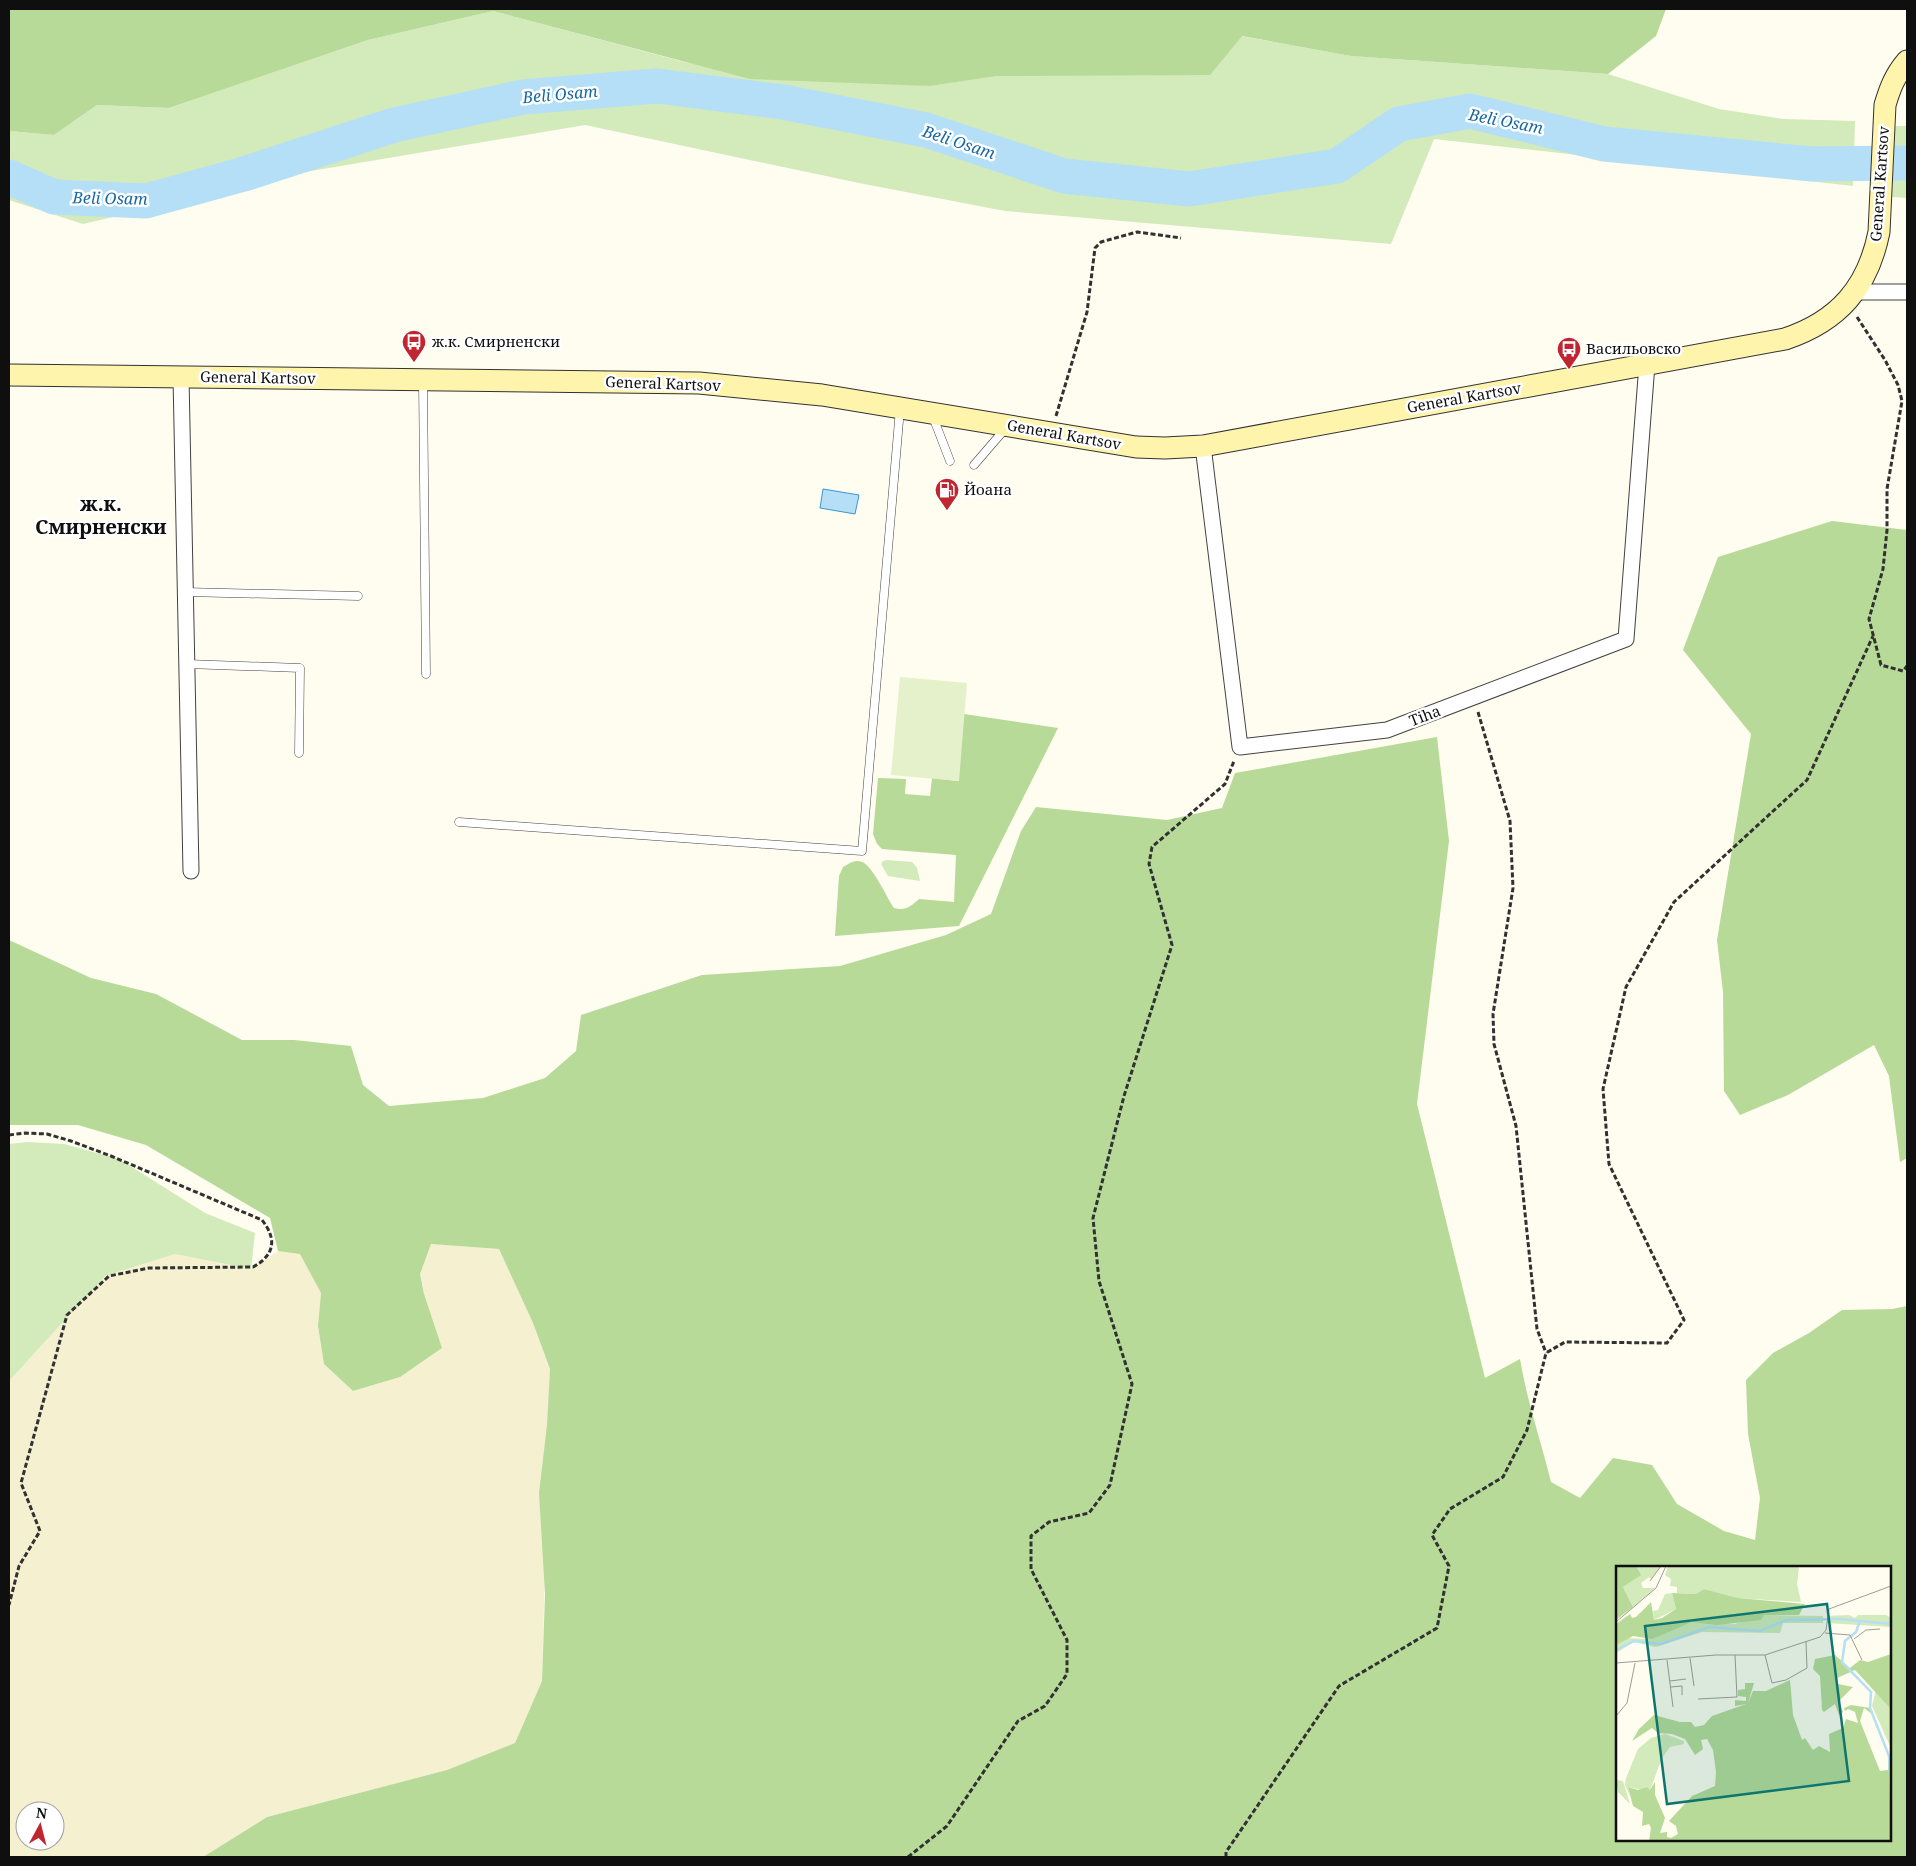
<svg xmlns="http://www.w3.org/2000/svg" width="1916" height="1866" font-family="'Noto Serif',serif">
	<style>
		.farmland { fill: #f5f1d0; fill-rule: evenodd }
		.green { fill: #d3eaba }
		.forest { fill: #b7da99; fill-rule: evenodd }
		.pitch { fill: #e5f1cb }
		.water { fill: #b5dff6; stroke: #3c96cd }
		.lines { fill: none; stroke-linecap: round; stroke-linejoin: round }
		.river { stroke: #b5dff6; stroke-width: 35 }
		.lane-casing { stroke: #424242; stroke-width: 9 }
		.street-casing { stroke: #424242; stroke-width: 17 }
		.secondary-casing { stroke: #313131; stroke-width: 23 }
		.path { stroke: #313131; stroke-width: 3; stroke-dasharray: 5 2.5; stroke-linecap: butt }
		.lane { stroke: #fff; stroke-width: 8 }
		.street { stroke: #fff; stroke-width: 15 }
		.secondary { stroke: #fff4ac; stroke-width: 21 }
		.labels { text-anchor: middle; stroke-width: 5; stroke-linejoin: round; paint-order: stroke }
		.street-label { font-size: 15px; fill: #0f0f0f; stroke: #fff }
		.poi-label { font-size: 15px; fill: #0f0f0f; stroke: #fff; text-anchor: start }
		.water-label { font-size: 16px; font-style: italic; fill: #1767a1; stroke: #fff }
		.district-label { font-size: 20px; font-weight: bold; fill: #0f0f0f; stroke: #fff }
		.inset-river { fill: none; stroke: #b5dff6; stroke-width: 2.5 }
		.inset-road { fill: none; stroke: #9f9d96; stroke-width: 1 }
		.view { fill: #0f766e; fill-opacity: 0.15; stroke: #0f766e; stroke-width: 2.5 }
		.inset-edge { fill: none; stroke: #0f0f0f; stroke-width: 2.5 }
	</style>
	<rect width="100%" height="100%" fill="#fffcf0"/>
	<path class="farmland" d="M 430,1244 L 499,1249 L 533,1323 L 550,1369 L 542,1681 L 515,1743 L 447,1770 L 267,1817 L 203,1857 L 9,1857 L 9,1381 L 105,1276 L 175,1254 L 251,1269 L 278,1251 L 300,1253 L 321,1293 L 318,1326 L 324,1364 L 353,1391 L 400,1377 L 424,1293 L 420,1274 ZM 25,1811 L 55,1811 L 55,1841 L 25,1841 Z"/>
	<path class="green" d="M 493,11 L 688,63 L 930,86 L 1241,36 L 1351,56 L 1608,74 L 1719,109 L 1783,119 L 1855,121 L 1853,186 L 1434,139 L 1391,244 L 1005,211 L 859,183 L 585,125 L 311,171 L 83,224 L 9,200 L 9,131 L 54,135 L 97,105 L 169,108 L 368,40 Z
		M 1894,126 L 1907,126 L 1907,198 L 1892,197 Z
		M 887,860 L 912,862 L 917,868 L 920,881 L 888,876 L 881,864 L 883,861 Z
		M 28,1142 L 64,1144 L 119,1159 L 205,1213 L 255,1233 L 251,1269 L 175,1254 L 105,1276 L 9,1381 L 9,1144 Z"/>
	<path class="forest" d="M 9,9 L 1666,9 L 1656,36 L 1608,74 L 1351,56 L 1242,36 L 1210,75 L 996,76 L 930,86 L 750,79 L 493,11 L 368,40 L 169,108 L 97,105 L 54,135 L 9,131 Z
		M 1832,521 L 1907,530 L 1907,1158 L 1900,1162 L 1889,1076 L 1874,1045 L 1788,1095 L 1740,1115 L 1724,1091 L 1723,992 L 1717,940 L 1751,734 L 1683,650 L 1718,557 Z
		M 964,714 L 1058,728 L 959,926 L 835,936 L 839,876 L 843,867 C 849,864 855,859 862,862 C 873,866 887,898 894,908 C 905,911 910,907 919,899 L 954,902 L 956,855 L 882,849 L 877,844 L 873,834 L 878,778 L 906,779 L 905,794 L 930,796 L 932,778 L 958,781 Z
		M 1437,737 L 1449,841 L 1417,1104 L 1485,1378 L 1520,1359 C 1527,1401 1541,1441 1551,1482 L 1580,1498 L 1613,1458 L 1652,1465 L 1677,1504 L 1724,1531 L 1755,1540 L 1760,1498 L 1748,1434 L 1746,1380 L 1773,1353 L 1809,1333 L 1842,1310 L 1892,1309 L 1907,1306 L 1907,1857 L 203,1857 L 267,1817 L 447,1770 L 515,1743 L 542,1681 L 545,1594 L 539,1493 L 547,1425 L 550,1369 L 533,1323 L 499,1249 L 431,1244 L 420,1274 L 424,1294 L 442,1348 L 400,1377 L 353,1391 L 324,1364 L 318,1326 L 321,1293 L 300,1254 L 278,1251 L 270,1218 L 146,1145 L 78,1125 L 9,1125 L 9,940 L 91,978 L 156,994 L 242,1040 L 294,1040 L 351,1046 L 363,1085 L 389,1106 L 483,1098 L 545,1078 L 576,1051 L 581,1015 L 702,975 L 840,966 L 946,935 L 991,914 L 1021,831 L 1036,807 L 1167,820 L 1222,808 L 1235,773 ZM 1617,1567 L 1890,1567 L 1890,1840 L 1617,1840 Z"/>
	<path class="pitch" d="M 900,677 L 967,683 L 959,781 L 891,775 Z"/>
	<path class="water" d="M 823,489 L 859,495 L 855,514 L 820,508 Z"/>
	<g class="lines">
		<path class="river" d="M 9,177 L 54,197 L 146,201 L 244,174 L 394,125 L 523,97 L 657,86 L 783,102 L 926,130 L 1064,176 L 1189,189 L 1337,166 L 1399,124 L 1470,111 L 1604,144 L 1812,164 L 1907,163"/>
		<defs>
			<path id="lane" d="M 423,382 L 426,674
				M 933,417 L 950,461
				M 974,465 L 1005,429
				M 185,592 L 358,596
				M 187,664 L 300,668 L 299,753
				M 459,822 L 862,851 L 900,409"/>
			<path id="street" d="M 1854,292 L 1907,292
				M 181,377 L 191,871
				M 1203,446 L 1240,747 L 1387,730 L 1626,639 L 1647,364"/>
			<path id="secondary" d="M 9,375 L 699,383 L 822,395 L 1136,447 L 1165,448 L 1203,446 L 1785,339 C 1839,321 1868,287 1879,232 L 1885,105 C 1890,88 1895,75 1907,61"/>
		</defs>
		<use href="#lane" class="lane-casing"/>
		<use href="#street" class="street-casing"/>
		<use href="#secondary" class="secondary-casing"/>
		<path class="path" d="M 1857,317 L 1885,360 L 1898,385 L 1902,401 L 1887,489 L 1887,530 L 1883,569 L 1869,619 L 1881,665 L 1903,671 L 1907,666
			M 1056,416 L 1087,312 L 1095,248 L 1101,242 L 1137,232 L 1181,238
			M 1478,712 L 1510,821 L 1513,888 L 1493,1014 L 1494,1044 L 1516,1126 L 1537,1329 L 1546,1353
			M 9,1135 L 25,1133 L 47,1134 L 71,1141 L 111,1156 L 262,1220 C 277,1239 275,1255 253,1267 L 149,1268 L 109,1276 L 67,1315 L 21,1483 L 40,1531 L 19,1566 L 9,1605
			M 908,1857 L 947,1826 L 1018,1721 L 1045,1706 L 1067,1674 L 1067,1640 L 1031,1569 L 1031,1536 L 1049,1522 L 1089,1513 L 1110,1485 L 1132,1384 L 1099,1281 L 1093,1218 L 1124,1096 L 1172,945 L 1149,864 L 1152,847 L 1225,784 L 1234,761
			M 1226,1857 L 1226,1852 L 1339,1686 L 1437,1628 L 1449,1566 L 1432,1535 L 1450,1509 L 1503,1477 L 1527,1430 L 1546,1353 L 1565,1342 L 1667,1343 L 1684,1320 L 1609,1164 L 1603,1089 L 1626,987 L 1674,902 L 1807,780 L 1873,636"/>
		<use href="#lane" class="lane"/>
		<use href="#street" class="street"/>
		<use href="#secondary" class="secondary"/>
	</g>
	<defs>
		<symbol id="bus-pin" viewBox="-11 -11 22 30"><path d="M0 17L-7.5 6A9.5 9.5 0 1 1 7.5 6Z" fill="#bf2630" stroke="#fff"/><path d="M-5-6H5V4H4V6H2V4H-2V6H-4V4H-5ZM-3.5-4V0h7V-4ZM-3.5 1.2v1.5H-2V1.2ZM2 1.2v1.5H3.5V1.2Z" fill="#fff"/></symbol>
		<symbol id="fuel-pin" viewBox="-11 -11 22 30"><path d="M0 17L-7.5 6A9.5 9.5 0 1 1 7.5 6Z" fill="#bf2630" stroke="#fff"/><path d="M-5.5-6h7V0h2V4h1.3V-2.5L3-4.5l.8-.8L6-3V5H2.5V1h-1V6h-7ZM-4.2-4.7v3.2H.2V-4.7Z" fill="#fff"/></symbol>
	</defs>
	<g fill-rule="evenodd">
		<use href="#bus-pin" x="400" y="328" width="28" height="38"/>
		<use href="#bus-pin" x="1555" y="335" width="28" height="38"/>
		<use href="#fuel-pin" x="933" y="476" width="28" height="38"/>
	</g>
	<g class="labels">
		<g class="street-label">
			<text transform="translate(1880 184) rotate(-86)" y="5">General Kartsov</text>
			<text transform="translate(258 378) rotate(1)" y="5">General Kartsov</text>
			<text transform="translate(663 384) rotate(2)" y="5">General Kartsov</text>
			<text transform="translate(1464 398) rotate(-10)" y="5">General Kartsov</text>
			<text transform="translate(1064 435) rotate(10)" y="5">General Kartsov</text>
			<text transform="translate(1425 716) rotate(-21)" y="5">Tiha</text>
		</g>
		<g class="poi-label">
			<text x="432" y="347">ж.к. Смирненски</text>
			<text x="1586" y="354">Васильовско</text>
			<text x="964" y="495">Йоана</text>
		</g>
		<g class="water-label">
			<text transform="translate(560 94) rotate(-5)" y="6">Beli Osam</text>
			<text transform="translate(1506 121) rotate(11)" y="6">Beli Osam</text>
			<text transform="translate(959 142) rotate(18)" y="6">Beli Osam</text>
			<text transform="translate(110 198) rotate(1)" y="6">Beli Osam</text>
		</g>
		<g class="district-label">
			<text x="101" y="511">ж.к.<tspan x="101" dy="23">Смирненски</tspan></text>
		</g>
	</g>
	<g transform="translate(1616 1566)">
		<rect width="275" height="275" fill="#fffcf0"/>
		<path d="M 20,0 L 45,0 L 35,13 L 33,11 L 25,17 L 27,22 L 39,22 L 17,41 L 7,21 L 24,9 ZM 52,0 L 183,0 L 181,18 L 185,36 L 122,32 L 88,23 L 80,28 L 61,27 L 61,21 L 54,20 L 55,13 L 49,9 ZM 56,27 L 60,43 L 38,54 L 37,45 L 42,44 L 49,28 ZM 148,49 L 207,50 L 207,57 L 167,57 L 164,67 L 86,66 L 40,81 L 18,76 L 0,87 L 0,79 L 11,72 L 31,73 L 76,56 L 119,58 ZM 233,49 L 239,52 L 242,49 L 270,49 L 275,52 L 275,61 L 211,57 L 211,50 ZM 260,124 L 275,143 L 275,182 L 256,140 ZM 49,168 L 68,175 L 68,178 L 54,181 L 46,192 L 34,224 L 30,221 L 27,224 L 12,221 L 14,230 L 9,219 L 10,212 L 22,183 L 35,172 ZM 0,214 L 7,215 L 14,238 L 2,226 Z" fill="#d3eaba"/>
		<path d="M 0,0 L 20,0 L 25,9 L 7,21 L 17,41 L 0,54 ZM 88,23 L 122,32 L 189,38 L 183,49 L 148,49 L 145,54 L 101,59 L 76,56 L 36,73 L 17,70 L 0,79 L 0,58 L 14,48 L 16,52 L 20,51 L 35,36 L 38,54 L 46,52 L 60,43 L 56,27 L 80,28 ZM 275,88 L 275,143 L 239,104 L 221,112 L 222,118 L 237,121 L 223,135 L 227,146 L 223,149 L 219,138 L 208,146 L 206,144 L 204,110 L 197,103 L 199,93 L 219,89 L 234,102 L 244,94 L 252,96 ZM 174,114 L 177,149 L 186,174 L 189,172 L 197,184 L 203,180 L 214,186 L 213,168 L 227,162 L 230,153 L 242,157 L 239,146 L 232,143 L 229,145 L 228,142 L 235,139 L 254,142 L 256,148 L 248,142 L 244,155 L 264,205 L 272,204 L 273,186 L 275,275 L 33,275 L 35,262 L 33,258 L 26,260 L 27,246 L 17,240 L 12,221 L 22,224 L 31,221 L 34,224 L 39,216 L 39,229 L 49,252 L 44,267 L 51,266 L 51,271 L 55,272 L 62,268 L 60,260 L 53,255 L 76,230 L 99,220 L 100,206 L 97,184 L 91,173 L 85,174 L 87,183 L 79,189 L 69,173 L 56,168 L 42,167 L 36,162 L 16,175 L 23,163 L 38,149 L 64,156 L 75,156 L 79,161 L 88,159 L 96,150 L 130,138 L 119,140 L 119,134 L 130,135 L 130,131 L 122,130 L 122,124 L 129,123 L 129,117 L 138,117 L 132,137 L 137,125 L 150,125 Z" fill="#b7da99"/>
		<path class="inset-river" d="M 244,55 L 240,66 L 229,75 L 226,96 L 255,126 L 254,142 L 273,190 L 275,222M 0,84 L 18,75 L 45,78 L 93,61 L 144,65 L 170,54 L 224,53 L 275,58"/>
		<path class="inset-road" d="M 34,15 L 45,0M 0,56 L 40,22 L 50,0M 209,67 L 234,69 L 246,94M 238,73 L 250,64 L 264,63M 149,89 L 156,117 L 170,114 L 191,102 L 190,76M 74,92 L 78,120M 51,94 L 57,141M 0,97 L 100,89 L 149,89 L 204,71 L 210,64 L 213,43 L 275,20M 54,115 L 70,113M 55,121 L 66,120 L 66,129M 82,133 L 121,131 L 119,89M 0,150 L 11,137 L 19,97"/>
		<path class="view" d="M 211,38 L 233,215 L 51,238 L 29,60 Z"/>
		<rect width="275" height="275" class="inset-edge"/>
	</g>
	<rect width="1916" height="1866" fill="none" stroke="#0f0f0f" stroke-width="20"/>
	<g transform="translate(40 1826) rotate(7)"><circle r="24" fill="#ffffff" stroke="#9f9f9f"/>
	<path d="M0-4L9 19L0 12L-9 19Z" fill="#bf2630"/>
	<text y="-8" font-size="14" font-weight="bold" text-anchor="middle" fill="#0f0f0f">N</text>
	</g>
</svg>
